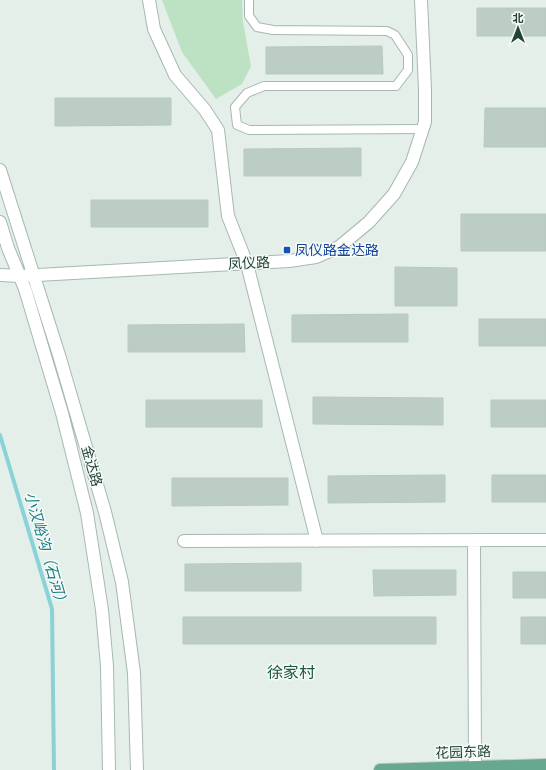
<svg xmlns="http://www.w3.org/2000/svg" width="546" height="770" font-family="'Fira Sans Condensed','Noto Sans SC',sans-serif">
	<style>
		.green { fill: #bce1c3 }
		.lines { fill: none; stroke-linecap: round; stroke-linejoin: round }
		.stream { stroke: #89d3d7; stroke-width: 4 }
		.building { fill: #bccdc5; stroke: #b6c9c0 }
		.service-casing { stroke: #a7b8b0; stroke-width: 10 }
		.minor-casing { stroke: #a7b8b0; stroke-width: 14 }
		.tertiary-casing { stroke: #a7b8b0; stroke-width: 14 }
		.primary-casing { stroke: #c1cac7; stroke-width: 14 }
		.service { stroke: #fff; stroke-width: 8 }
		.minor { stroke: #fff; stroke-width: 12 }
		.tertiary { stroke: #fff; stroke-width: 12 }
		.primary { stroke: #66a890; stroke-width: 12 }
		.transit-dot { fill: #1a4fb4; stroke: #f6fbf8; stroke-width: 1.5 }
		.labels { text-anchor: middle; stroke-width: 3; stroke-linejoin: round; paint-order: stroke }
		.transit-label { font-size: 14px; fill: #164399; stroke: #f6fbf8; text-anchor: start }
		.street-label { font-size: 14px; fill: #224337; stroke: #f6fbf8 }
		.water-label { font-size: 15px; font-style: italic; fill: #177c84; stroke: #f6fbf8 }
		.quarter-label { font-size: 16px; fill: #1c5743; stroke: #f6fbf8 }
	</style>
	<rect width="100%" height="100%" fill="#e5efe9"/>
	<path class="green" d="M 162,0 L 242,0 L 243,22 L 251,66 L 242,84 L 216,99 L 182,52 Z"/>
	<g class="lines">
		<path class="stream" d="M 0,435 L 52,609 L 54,770"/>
	</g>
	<path class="building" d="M 477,8 L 546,8 L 546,36 L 477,36 Z
		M 382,46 L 383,74 L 266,74 L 266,47 Z
		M 55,98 L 171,98 L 171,125 L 55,126 Z
		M 485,108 L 546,108 L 546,147 L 484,147 Z
		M 361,148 L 361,176 L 244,176 L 244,149 Z
		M 91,200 L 208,200 L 208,227 L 91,227 Z
		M 461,214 L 546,214 L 546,251 L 461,251 Z
		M 395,267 L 457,268 L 457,306 L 395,306 Z
		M 408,314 L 408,342 L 292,342 L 292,315 Z
		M 479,319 L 546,319 L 546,346 L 479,346 Z
		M 244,324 L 245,352 L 128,352 L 128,325 Z
		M 313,397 L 443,398 L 443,425 L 313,424 Z
		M 146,400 L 262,400 L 262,427 L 146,427 Z
		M 491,400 L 546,400 L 546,427 L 491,427 Z
		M 445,475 L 445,502 L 328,503 L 328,476 Z
		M 492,475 L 546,475 L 546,502 L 492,502 Z
		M 172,478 L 288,478 L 288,505 L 172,506 Z
		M 301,563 L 301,591 L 185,591 L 185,564 Z
		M 373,570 L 456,570 L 456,595 L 374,596 Z
		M 513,572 L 546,572 L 546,598 L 513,598 Z
		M 183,617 L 436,617 L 436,644 L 183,644 Z
		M 521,617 L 546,617 L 546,644 L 521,644 Z"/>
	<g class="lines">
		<defs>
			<path id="service" d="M 249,0 L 249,16 L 257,27 L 273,30 L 387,31 L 395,35 L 408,55 L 408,70 L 396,86 L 264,86 L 247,93 L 235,107 L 237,125 L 249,130 L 422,129"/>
			<path id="minor" d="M 149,0 L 154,29 L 175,75 L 205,110 L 218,130 L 228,216 L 247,264 L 317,541
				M 184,541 L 546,540
				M 474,541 L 475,767"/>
			<path id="tertiary" d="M 0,170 L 59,355 L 105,512 L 122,582 L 134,673 L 137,770
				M 0,222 L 8,248 L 25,289 L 62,413 L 87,513 L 102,610 L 107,666 L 109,770
				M 0,275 L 20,276 L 289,261 L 316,257 L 339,247 L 369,222 L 394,194 L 412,162 L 425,122 L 425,89 L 421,0"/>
			<path id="primary" d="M 380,770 L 546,765"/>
		</defs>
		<use href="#service" class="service-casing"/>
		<use href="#minor" class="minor-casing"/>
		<use href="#tertiary" class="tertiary-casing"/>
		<use href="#primary" class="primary-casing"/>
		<use href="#service" class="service"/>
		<use href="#minor" class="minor"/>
		<use href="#tertiary" class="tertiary"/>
		<use href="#primary" class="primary"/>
	</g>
	<rect class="transit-dot" x="283" y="246" width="8" height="8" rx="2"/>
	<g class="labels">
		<g class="transit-label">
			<text x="295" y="255">凤仪路金达路</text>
		</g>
		<g class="street-label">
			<text transform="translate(249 263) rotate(-3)" y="5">凤仪路</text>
			<text transform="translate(92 466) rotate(74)" y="5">金达路</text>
			<text transform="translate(463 752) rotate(-2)" y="5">花园东路</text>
		</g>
		<g class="water-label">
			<text transform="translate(46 550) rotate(74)" y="5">小汉峪沟（石河）</text>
		</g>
		<g class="quarter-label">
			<text x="291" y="678">徐家村</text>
		</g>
	</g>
	<g transform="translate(518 28)" stroke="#f6fbf8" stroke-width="3" paint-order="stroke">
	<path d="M0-3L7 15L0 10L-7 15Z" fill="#224337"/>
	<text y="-6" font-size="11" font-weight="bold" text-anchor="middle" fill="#224337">北</text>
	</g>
</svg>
